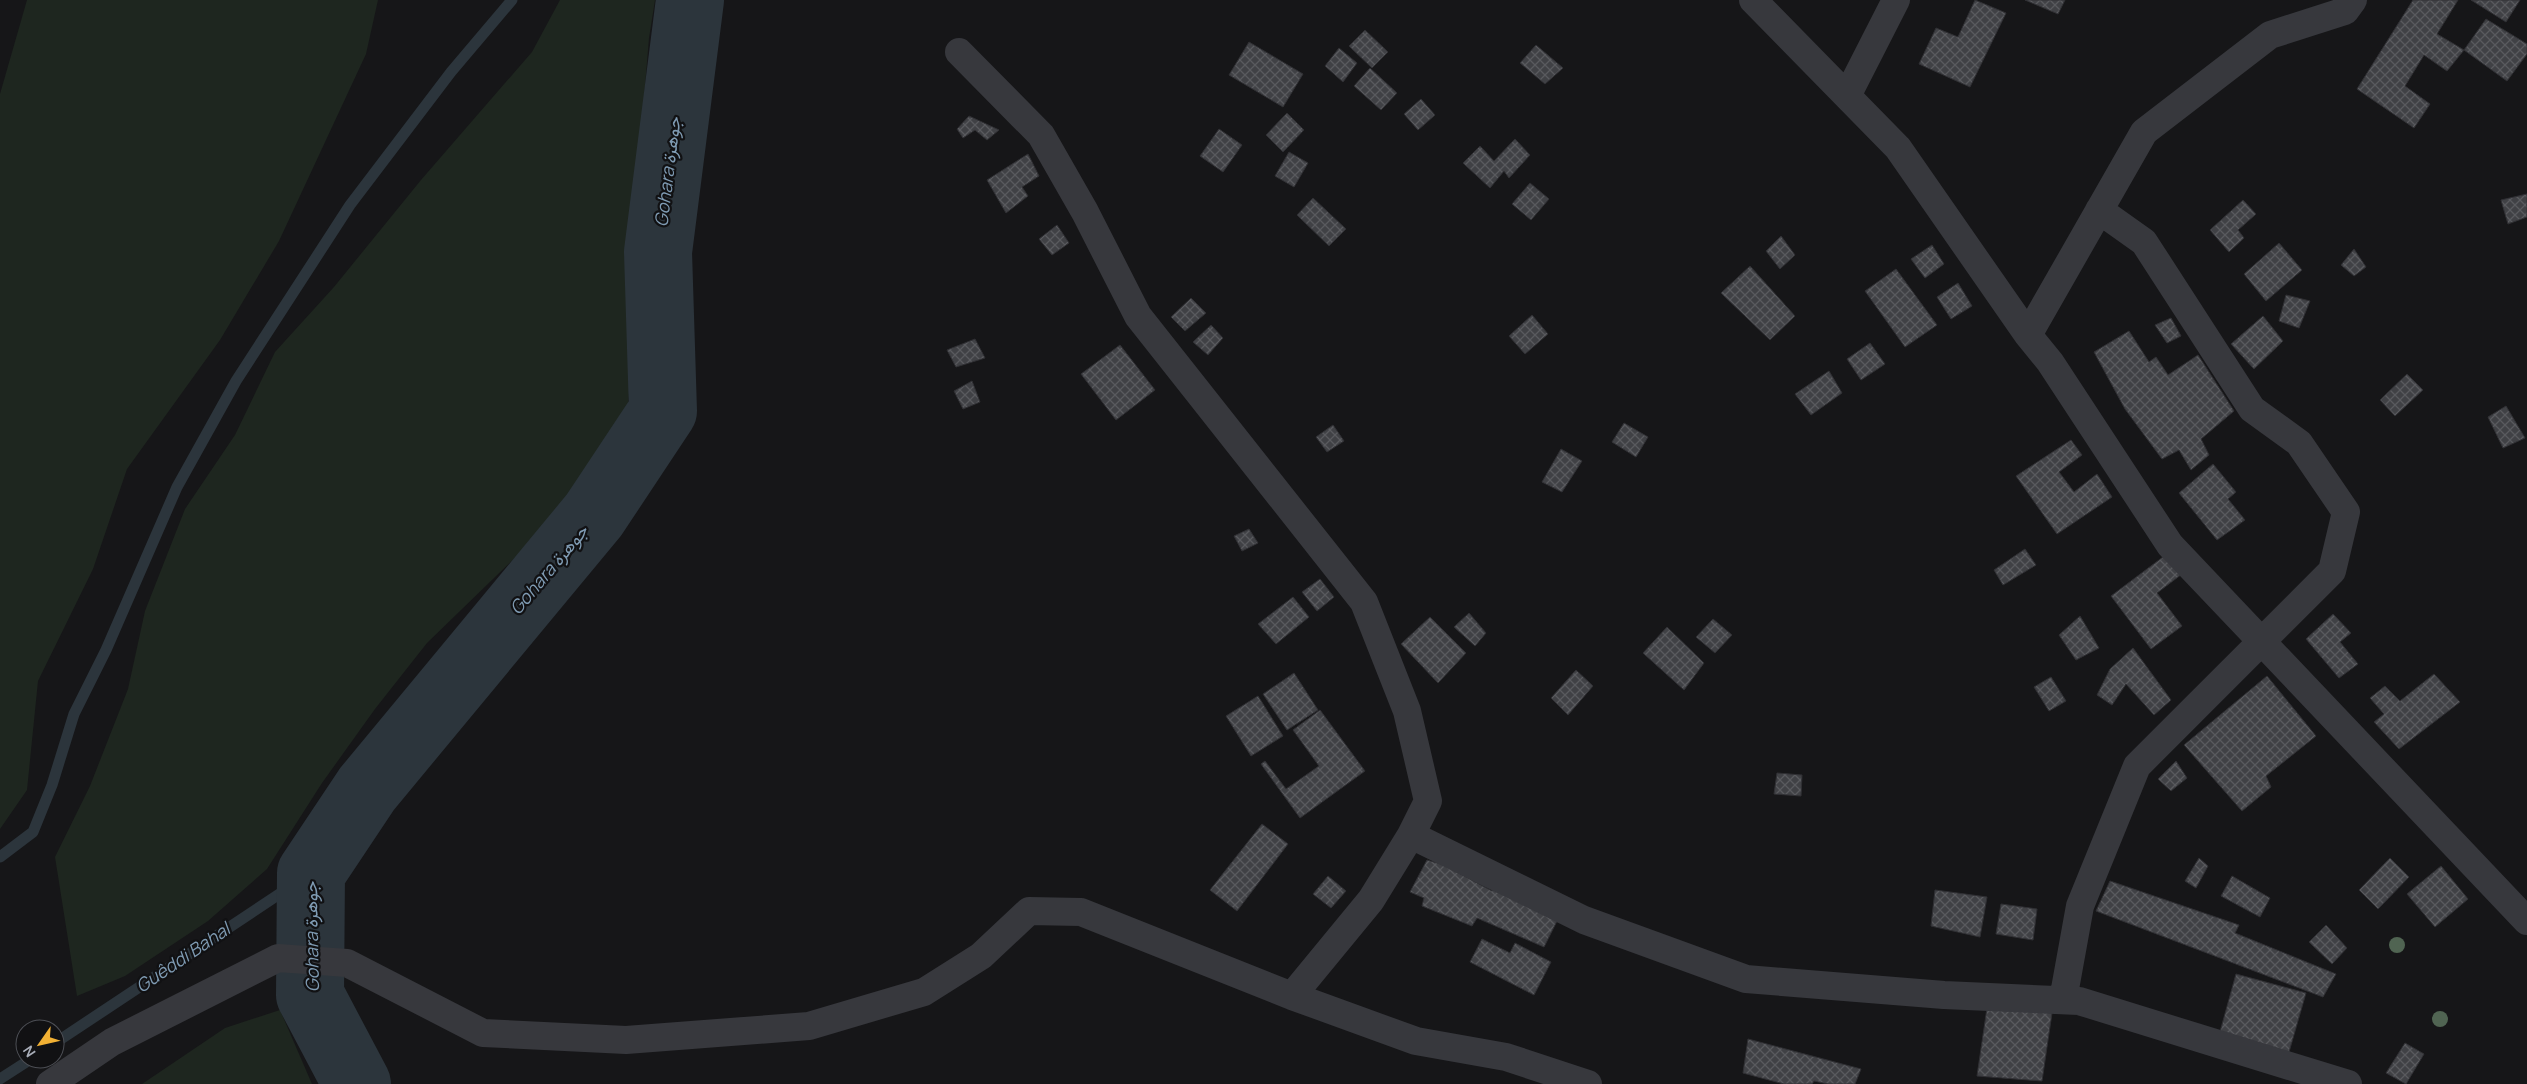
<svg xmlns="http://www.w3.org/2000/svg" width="2527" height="1084" font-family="Manrope,Vazirmatn,sans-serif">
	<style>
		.grass { fill: #1e261f }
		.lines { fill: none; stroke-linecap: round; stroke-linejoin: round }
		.stream { stroke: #2c353c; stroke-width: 11 }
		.river { stroke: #2c353c; stroke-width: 68 }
		.building { fill: url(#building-cross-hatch); stroke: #303034 }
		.minor { stroke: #37383d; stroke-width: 28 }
		.tree { fill: #506452 }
		.labels { text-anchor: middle; stroke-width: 4.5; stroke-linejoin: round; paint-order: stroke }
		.water-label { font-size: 18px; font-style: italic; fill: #7f9bb3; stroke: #111113 }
	</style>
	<defs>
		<pattern id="building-cross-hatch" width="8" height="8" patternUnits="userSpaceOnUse" patternTransform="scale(1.25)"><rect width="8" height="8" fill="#404145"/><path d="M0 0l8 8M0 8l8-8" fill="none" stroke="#595a5e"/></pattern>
	</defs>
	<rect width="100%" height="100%" fill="#161618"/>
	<path class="grass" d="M 27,0 L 378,0 L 366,54 L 279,241 L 220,340 L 127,469 L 93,569 L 38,681 L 27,790 L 0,829 L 0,94 Z
		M 560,0 L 655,0 L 649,38 L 632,242 L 632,340 L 628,408 L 558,516 L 427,643 L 375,709 L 322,783 L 267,869 L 208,921 L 125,976 L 77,996 L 55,857 L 90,786 L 128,689 L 145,611 L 185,509 L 235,435 L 275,352 L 334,287 L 421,180 L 532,52 Z
		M 280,1010 L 312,1084 L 142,1084 L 225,1028 Z"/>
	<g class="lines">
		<path class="stream" d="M 0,857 L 33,832 L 52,785 L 74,714 L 106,650 L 177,487 L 236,381 L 350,205 L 451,72 L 512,0
			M 55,1043 L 311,873
			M 0,1079 L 31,1059"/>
		<path class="river" d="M 357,1084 L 310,995 L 311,873 L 367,789 L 594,515 L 663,411 L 658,252 L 690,0"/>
	</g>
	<path class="building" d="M 1975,0 L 2006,13 L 1970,87 L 1919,64 L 1936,28 L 1958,37 Z
		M 2025,0 L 2065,0 L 2058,14 Z
		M 2413,0 L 2458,0 L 2437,34 L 2464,50 L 2447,71 L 2424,55 L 2405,86 L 2430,104 L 2414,128 L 2357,89 Z
		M 2471,0 L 2520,0 L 2506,22 Z
		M 2486,19 L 2527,44 L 2527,54 L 2507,81 L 2464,50 Z
		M 1365,30 L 1388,52 L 1372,68 L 1349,46 Z
		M 1249,42 L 1303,74 L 1283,107 L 1229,75 Z
		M 1536,45 L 1563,68 L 1545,84 L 1520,63 Z
		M 1339,48 L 1357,63 L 1343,82 L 1325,66 Z
		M 1370,68 L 1397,93 L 1381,110 L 1354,86 Z
		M 1421,99 L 1435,115 L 1418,130 L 1404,114 Z
		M 1287,113 L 1304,130 L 1283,152 L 1266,135 Z
		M 969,116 L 999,130 L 987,140 L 975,130 L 963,138 L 957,129 Z
		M 1219,129 L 1242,145 L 1223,172 L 1200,156 Z
		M 1515,139 L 1530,155 L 1509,178 L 1504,171 L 1490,188 L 1463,163 L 1480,146 L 1494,161 Z
		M 1289,152 L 1308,163 L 1294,187 L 1275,176 Z
		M 1028,154 L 1039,176 L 1022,187 L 1028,196 L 1006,213 L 987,180 Z
		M 1530,183 L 1549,199 L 1531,220 L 1512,204 Z
		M 2527,194 L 2527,217 L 2508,224 L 2501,200 Z
		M 1313,198 L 1346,229 L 1329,246 L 1297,215 Z
		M 2243,200 L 2256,214 L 2238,230 L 2244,238 L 2229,252 L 2210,230 Z
		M 1057,225 L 1069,243 L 1052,255 L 1039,239 Z
		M 1781,236 L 1795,255 L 1780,269 L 1766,251 Z
		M 2279,243 L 2302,270 L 2266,301 L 2244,274 Z
		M 1932,245 L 1944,264 L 1925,278 L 1911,259 Z
		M 2354,249 L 2366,267 L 2354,276 L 2341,265 Z
		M 1750,266 L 1795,316 L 1770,340 L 1721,293 Z
		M 1896,269 L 1937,325 L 1905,347 L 1865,291 Z
		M 1958,283 L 1972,306 L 1951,319 L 1937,297 Z
		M 2286,295 L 2310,301 L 2299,328 L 2279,321 Z
		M 1191,298 L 1206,313 L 1185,331 L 1171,317 Z
		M 1532,315 L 1548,334 L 1525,354 L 1509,336 Z
		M 2263,316 L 2283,341 L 2254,369 L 2231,344 Z
		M 2171,318 L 2181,336 L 2167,343 L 2155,325 Z
		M 1211,325 L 1223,338 L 1208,355 L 1193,342 Z
		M 2129,331 L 2149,362 L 2156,357 L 2168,375 L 2198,355 L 2234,411 L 2201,439 L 2209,455 L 2191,470 L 2179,450 L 2162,459 L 2125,409 L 2094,352 Z
		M 975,339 L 985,358 L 956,367 L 947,350 Z
		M 1870,343 L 1885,364 L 1861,380 L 1847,359 Z
		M 1120,345 L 1155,390 L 1116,420 L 1081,374 Z
		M 1829,371 L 1842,393 L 1811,415 L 1795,394 Z
		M 2407,374 L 2423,390 L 2395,416 L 2380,400 Z
		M 972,381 L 980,402 L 963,409 L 954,391 Z
		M 2506,406 L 2525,438 L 2503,448 L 2488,417 Z
		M 1624,423 L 1648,437 L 1636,457 L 1612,442 Z
		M 1333,425 L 1344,441 L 1327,452 L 1316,437 Z
		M 2071,440 L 2082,455 L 2059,472 L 2074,492 L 2097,474 L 2112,497 L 2057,534 L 2016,476 Z
		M 1561,449 L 1582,461 L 1562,492 L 1542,482 Z
		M 2213,464 L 2236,492 L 2228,499 L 2245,520 L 2217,540 L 2179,493 Z
		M 1249,529 L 1258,543 L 1242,551 L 1234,536 Z
		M 2025,549 L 2036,565 L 2003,585 L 1994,570 Z
		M 2167,554 L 2182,574 L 2157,593 L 2182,626 L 2151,649 L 2111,596 Z
		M 1320,579 L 1334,597 L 1317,611 L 1302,592 Z
		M 1293,597 L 1309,617 L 1276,644 L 1258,624 Z
		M 1469,613 L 1486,633 L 1475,646 L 1454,627 Z
		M 2333,614 L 2351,633 L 2340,642 L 2358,664 L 2339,678 L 2306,639 Z
		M 2080,616 L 2099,648 L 2076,660 L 2059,635 Z
		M 1430,617 L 1466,653 L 1438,683 L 1401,644 Z
		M 1713,619 L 1732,635 L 1715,653 L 1696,637 Z
		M 1667,627 L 1704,663 L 1684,690 L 1643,653 Z
		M 2133,648 L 2171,700 L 2154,715 L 2126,684 L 2112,705 L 2097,695 L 2110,669 Z
		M 1576,670 L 1593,686 L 1568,715 L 1551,698 Z
		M 1294,673 L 1318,710 L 1287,730 L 1263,694 Z
		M 2434,674 L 2460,702 L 2399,749 L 2374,722 L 2384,714 L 2370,698 L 2385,686 L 2400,701 Z
		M 2267,676 L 2316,736 L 2266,776 L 2271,787 L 2242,811 L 2184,745 Z
		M 2051,677 L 2066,701 L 2049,711 L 2034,687 Z
		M 1258,696 L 1283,736 L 1251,756 L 1226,716 Z
		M 1320,710 L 1365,771 L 1300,818 L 1261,764 L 1265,761 L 1286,789 L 1319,766 L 1293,730 Z
		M 2176,761 L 2187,778 L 2171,791 L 2158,779 Z
		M 1777,773 L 1802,775 L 1801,796 L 1774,794 Z
		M 1262,824 L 1288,844 L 1237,911 L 1210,890 Z
		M 2199,858 L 2208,866 L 2196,888 L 2185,881 Z
		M 2390,858 L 2409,877 L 2378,909 L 2359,890 Z
		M 1427,860 L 1444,865 L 1492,891 L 1496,885 L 1559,917 L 1544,947 L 1477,918 L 1472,926 L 1422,906 L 1424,898 L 1410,892 Z
		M 2441,866 L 2468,899 L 2435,927 L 2407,894 Z
		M 1328,876 L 1346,891 L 1331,908 L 1313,894 Z
		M 2232,876 L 2270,898 L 2260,917 L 2221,896 Z
		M 2110,881 L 2239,925 L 2235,933 L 2336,974 L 2323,997 L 2096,911 Z
		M 1935,890 L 1987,897 L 1980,937 L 1931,926 Z
		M 2001,904 L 2037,909 L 2033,940 L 1996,934 Z
		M 2326,925 L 2347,948 L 2332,964 L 2309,942 Z
		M 1482,939 L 1510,953 L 1515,943 L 1551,962 L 1534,995 L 1470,962 Z
		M 2236,974 L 2306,993 L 2287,1059 L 2218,1039 Z
		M 1987,1008 L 2052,1013 L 2042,1081 L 1977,1076 Z
		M 1748,1039 L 1861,1069 L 1855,1084 L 1828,1084 L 1814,1081 L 1812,1084 L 1784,1084 L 1743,1073 Z
		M 2405,1043 L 2424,1054 L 2406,1084 L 2386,1073 Z"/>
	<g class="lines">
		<path class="minor" d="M 1753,0 L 1898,148 L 2028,335
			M 2353,0 L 2345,11 L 2270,35 L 2144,132 L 2028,335 L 2050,362 L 2170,545 L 2527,921
			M 959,52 L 1041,135 L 1085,212 L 1138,316 L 1364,602 L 1407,711 L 1428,801 L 1411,835
			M 1847,96 L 1896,0
			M 1292,996 L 1371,900 L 1411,835 L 1584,920 L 1746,979 L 1944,995 L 2079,1001 L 2348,1084
			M 2063,1000 L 2080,906 L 2137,766 L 2332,571 L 2346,512 L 2299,443 L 2252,409 L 2144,242 L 2099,210
			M 50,1084 L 112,1042 L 278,958 L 347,963 L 483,1033 L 626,1040 L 809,1026 L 924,992 L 981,956 L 1029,911 L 1081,912 L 1292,996 L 1416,1041 L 1506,1057 L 1588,1084"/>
	</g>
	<g class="tree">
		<circle cx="2397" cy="945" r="8"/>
		<circle cx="2440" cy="1019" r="8"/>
	</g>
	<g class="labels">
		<g class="water-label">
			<text transform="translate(668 172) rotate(-83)" y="6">Gohara جوهرة</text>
			<text transform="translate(549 570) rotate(-50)" y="6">Gohara جوهرة</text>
			<text transform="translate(312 937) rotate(-91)" y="6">Gohara جوهرة</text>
			<text transform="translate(183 958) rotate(-34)" y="6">Guêddi Bahal</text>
		</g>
	</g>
	<g transform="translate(40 1044) rotate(236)"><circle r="24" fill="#111113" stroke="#4d4f55"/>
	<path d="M0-4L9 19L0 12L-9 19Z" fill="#f2b134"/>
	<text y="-8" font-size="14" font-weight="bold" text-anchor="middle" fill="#a8adb8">N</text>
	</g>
</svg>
